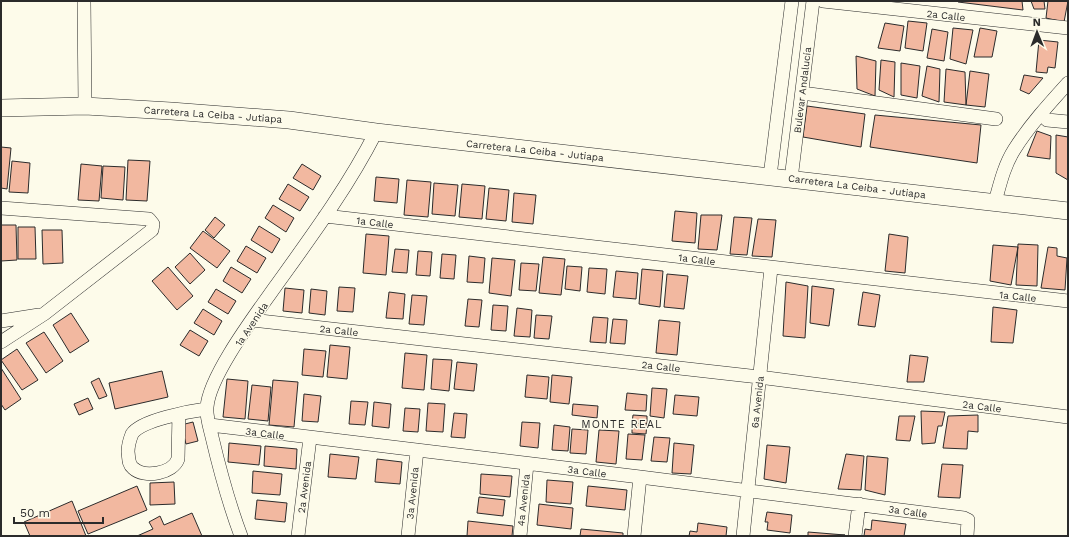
<svg xmlns="http://www.w3.org/2000/svg" width="1069" height="537" font-family="'Work Sans',sans-serif">
	<style>
		.building { fill: #f2b8a0; stroke: #2b2b2b }
		.lines { fill: none; stroke-linecap: round; stroke-linejoin: round }
		.minor-casing { stroke: #2b2b2b; stroke-width: 14 }
		.major-casing { stroke: #2b2b2b; stroke-width: 18 }
		.minor { stroke: #fdfbea; stroke-width: 13 }
		.major { stroke: #fdfbea; stroke-width: 17 }
		.labels { text-anchor: middle; stroke-width: 3; stroke-linejoin: round; paint-order: stroke }
		.street-label { font-size: 10px; fill: #2b2b2b; stroke: #fdfbea }
		.neighbourhood-label { font-size: 11px; letter-spacing: 1px; fill: #2b2b2b; stroke: #fdfbea }
	</style>
	<rect width="100%" height="100%" fill="#fdfbea"/>
	<path class="building" d="M 958,1 L 1022,1 L 1023,10 L 958,2 Z
		M 1031,1 L 1044,1 L 1045,9 L 1034,9 Z
		M 1048,1 L 1068,1 L 1064,22 L 1046,18 Z
		M 908,21 L 927,23 L 923,51 L 905,48 Z
		M 885,23 L 904,26 L 900,51 L 878,48 Z
		M 953,28 L 973,30 L 966,64 L 950,59 Z
		M 980,28 L 997,31 L 992,57 L 974,57 Z
		M 932,29 L 948,32 L 944,61 L 927,58 Z
		M 1039,40 L 1058,42 L 1055,68 L 1048,67 L 1047,73 L 1036,72 Z
		M 856,56 L 876,61 L 875,96 L 857,89 Z
		M 881,60 L 895,62 L 894,97 L 879,90 Z
		M 901,63 L 920,66 L 917,98 L 901,95 Z
		M 927,66 L 940,69 L 939,102 L 922,96 Z
		M 946,69 L 965,72 L 966,105 L 944,102 Z
		M 970,71 L 989,74 L 985,107 L 966,105 Z
		M 1024,75 L 1043,78 L 1029,94 L 1020,90 Z
		M 807,106 L 865,114 L 861,147 L 803,137 Z
		M 875,115 L 981,125 L 977,163 L 870,147 Z
		M 1037,131 L 1051,136 L 1050,159 L 1027,156 Z
		M 1056,135 L 1068,137 L 1068,180 L 1056,173 Z
		M 1,147 L 11,148 L 7,189 L 1,188 Z
		M 128,160 L 150,161 L 147,201 L 126,200 Z
		M 12,161 L 30,163 L 28,193 L 9,192 Z
		M 81,164 L 102,166 L 99,201 L 78,200 Z
		M 302,164 L 321,176 L 313,190 L 293,178 Z
		M 103,166 L 125,167 L 123,200 L 101,198 Z
		M 376,177 L 399,179 L 397,203 L 374,201 Z
		M 407,180 L 431,182 L 428,217 L 404,215 Z
		M 434,183 L 458,185 L 455,216 L 432,214 Z
		M 288,184 L 309,197 L 300,211 L 279,199 Z
		M 462,184 L 485,186 L 482,219 L 459,217 Z
		M 489,188 L 509,190 L 506,221 L 486,219 Z
		M 514,193 L 536,195 L 533,224 L 512,222 Z
		M 273,205 L 294,218 L 286,232 L 265,218 Z
		M 675,211 L 697,213 L 695,243 L 672,241 Z
		M 701,215 L 722,215 L 717,250 L 698,249 Z
		M 215,217 L 225,225 L 214,238 L 205,230 Z
		M 734,217 L 752,218 L 747,255 L 730,254 Z
		M 758,219 L 776,220 L 772,257 L 752,256 Z
		M 1,225 L 16,225 L 17,260 L 1,261 Z
		M 259,226 L 280,239 L 272,253 L 251,240 Z
		M 18,227 L 35,227 L 36,259 L 18,259 Z
		M 42,230 L 62,230 L 63,263 L 43,264 Z
		M 203,231 L 230,251 L 217,268 L 190,248 Z
		M 366,234 L 389,236 L 386,275 L 363,273 Z
		M 889,234 L 908,237 L 905,273 L 885,271 Z
		M 1018,244 L 1038,245 L 1037,286 L 1016,285 Z
		M 993,245 L 1018,247 L 1011,285 L 990,281 Z
		M 246,246 L 266,258 L 257,273 L 237,261 Z
		M 1048,247 L 1057,248 L 1057,256 L 1067,258 L 1065,290 L 1041,288 Z
		M 395,249 L 409,250 L 407,273 L 392,272 Z
		M 418,251 L 432,252 L 430,276 L 416,275 Z
		M 190,253 L 205,270 L 190,284 L 175,267 Z
		M 442,254 L 456,255 L 454,279 L 440,278 Z
		M 469,256 L 485,258 L 483,283 L 467,282 Z
		M 543,257 L 565,259 L 561,295 L 539,293 Z
		M 492,258 L 515,260 L 511,296 L 489,293 Z
		M 521,263 L 539,264 L 536,291 L 519,290 Z
		M 567,266 L 582,267 L 580,291 L 565,289 Z
		M 168,267 L 193,296 L 177,310 L 152,281 Z
		M 231,267 L 251,279 L 242,293 L 223,281 Z
		M 589,268 L 607,269 L 605,294 L 587,292 Z
		M 642,269 L 663,271 L 660,307 L 639,304 Z
		M 616,271 L 638,273 L 636,299 L 613,297 Z
		M 667,274 L 688,276 L 684,309 L 664,307 Z
		M 786,282 L 808,286 L 805,338 L 783,336 Z
		M 812,286 L 834,289 L 829,326 L 810,323 Z
		M 339,287 L 355,288 L 353,312 L 337,311 Z
		M 285,288 L 304,290 L 302,313 L 283,311 Z
		M 216,289 L 236,301 L 228,314 L 208,302 Z
		M 311,289 L 327,291 L 325,315 L 309,313 Z
		M 389,292 L 405,294 L 403,319 L 386,318 Z
		M 863,292 L 880,295 L 875,327 L 858,325 Z
		M 412,295 L 427,296 L 424,325 L 409,324 Z
		M 468,299 L 482,300 L 479,327 L 465,326 Z
		M 493,305 L 508,306 L 506,331 L 491,330 Z
		M 993,307 L 1017,310 L 1013,343 L 991,342 Z
		M 517,308 L 532,310 L 530,337 L 514,336 Z
		M 203,309 L 222,321 L 214,335 L 194,323 Z
		M 71,313 L 89,341 L 70,353 L 53,325 Z
		M 536,315 L 552,316 L 549,339 L 534,338 Z
		M 593,317 L 608,318 L 606,343 L 590,342 Z
		M 613,319 L 627,320 L 625,344 L 610,343 Z
		M 659,320 L 680,322 L 677,355 L 656,353 Z
		M 190,330 L 208,341 L 199,356 L 180,345 Z
		M 44,332 L 63,361 L 46,373 L 26,343 Z
		M 330,345 L 350,347 L 347,379 L 327,377 Z
		M 17,349 L 38,380 L 22,390 L 1,360 Z
		M 304,349 L 326,351 L 323,377 L 302,375 Z
		M 405,353 L 427,355 L 424,390 L 402,388 Z
		M 910,355 L 928,357 L 924,382 L 907,382 Z
		M 433,359 L 452,360 L 449,391 L 431,389 Z
		M 457,362 L 477,364 L 474,391 L 454,389 Z
		M 1,368 L 21,399 L 5,410 L 1,404 Z
		M 162,371 L 168,397 L 115,409 L 109,383 Z
		M 527,375 L 549,377 L 547,399 L 525,397 Z
		M 552,375 L 572,377 L 569,404 L 550,402 Z
		M 99,378 L 107,396 L 99,399 L 91,382 Z
		M 227,379 L 248,381 L 245,419 L 223,417 Z
		M 273,380 L 298,382 L 294,427 L 269,425 Z
		M 252,385 L 271,387 L 268,421 L 248,419 Z
		M 652,388 L 667,389 L 664,418 L 650,416 Z
		M 627,393 L 647,395 L 646,411 L 625,410 Z
		M 304,394 L 321,396 L 318,422 L 302,421 Z
		M 675,395 L 699,397 L 697,416 L 673,414 Z
		M 88,398 L 93,409 L 79,415 L 74,404 Z
		M 351,401 L 368,402 L 365,425 L 349,424 Z
		M 374,402 L 391,404 L 389,428 L 372,426 Z
		M 428,403 L 445,404 L 443,432 L 426,431 Z
		M 573,404 L 598,406 L 597,418 L 572,415 Z
		M 405,408 L 420,409 L 418,432 L 403,431 Z
		M 921,411 L 945,412 L 942,426 L 938,426 L 935,443 L 922,444 Z
		M 454,413 L 467,414 L 465,438 L 451,437 Z
		M 633,415 L 647,416 L 647,424 L 632,423 Z
		M 978,415 L 978,432 L 968,431 L 967,449 L 943,448 L 948,416 Z
		M 899,416 L 915,416 L 910,441 L 896,440 Z
		M 193,422 L 198,441 L 186,444 L 181,425 Z
		M 522,422 L 540,423 L 538,448 L 520,446 Z
		M 632,423 L 647,424 L 646,434 L 632,433 Z
		M 554,425 L 570,427 L 568,451 L 552,450 Z
		M 572,429 L 588,430 L 586,454 L 570,453 Z
		M 599,430 L 619,431 L 616,464 L 596,462 Z
		M 628,434 L 645,435 L 642,460 L 626,459 Z
		M 654,437 L 670,438 L 667,462 L 651,461 Z
		M 229,443 L 261,446 L 259,465 L 228,462 Z
		M 674,443 L 694,445 L 691,474 L 672,473 Z
		M 767,445 L 790,447 L 786,483 L 764,479 Z
		M 265,446 L 297,449 L 296,469 L 264,466 Z
		M 330,454 L 359,457 L 356,479 L 328,477 Z
		M 846,454 L 864,456 L 861,490 L 838,489 Z
		M 867,456 L 888,458 L 885,495 L 865,490 Z
		M 377,459 L 402,462 L 400,484 L 375,482 Z
		M 942,464 L 963,465 L 960,498 L 938,497 Z
		M 253,471 L 282,474 L 280,495 L 252,493 Z
		M 481,474 L 512,476 L 510,497 L 480,494 Z
		M 547,480 L 573,482 L 571,504 L 546,502 Z
		M 174,482 L 175,504 L 150,505 L 150,483 Z
		M 137,486 L 147,510 L 88,534 L 78,511 Z
		M 588,486 L 627,490 L 625,510 L 586,506 Z
		M 479,497 L 505,500 L 503,516 L 477,513 Z
		M 257,500 L 287,503 L 285,522 L 255,519 Z
		M 72,501 L 86,536 L 30,536 L 24,522 Z
		M 539,504 L 573,508 L 571,529 L 537,525 Z
		M 767,512 L 792,515 L 790,533 L 767,530 L 768,522 L 765,522 Z
		M 192,513 L 202,536 L 137,536 L 153,529 L 149,522 L 160,516 L 164,525 Z
		M 872,520 L 906,524 L 904,536 L 864,536 L 865,529 L 871,530 Z
		M 468,521 L 513,526 L 512,536 L 467,536 Z
		M 698,523 L 727,527 L 726,536 L 689,536 L 690,531 L 697,532 Z
		M 581,529 L 623,533 L 623,536 L 580,536 Z
		M 808,532 L 845,535 L 808,536 Z"/>
	<g class="lines">
		<defs>
			<path id="minor" d="M 84,1 L 85,106
				M 823,1 L 1068,28
				M 802,93 L 996,119
				M 1047,120 L 1068,122
				M 770,176 L 792,1
				M 791,179 L 813,1
				M 995,202 C 1000,184 1004,166 1014,150 C 1029,126 1049,104 1068,83
				M 1,208 L 149,219 L 153,224 L 152,230 L 44,314 L 1,342
				M 325,216 L 1068,301
				M 252,320 L 759,377 L 1068,417
				M 1,321 L 39,315
				M 179,414 L 178,459 C 173,473 145,479 133,468 C 128,464 129,458 128,452 C 128,446 130,439 132,434 C 141,420 191,411 206,409
				M 210,425 L 640,477 L 964,518 L 968,520 L 967,536
				M 241,536 C 229,504 220,471 212,437 C 210,428 206,417 207,407 C 209,376 256,314 275,287 C 311,237 348,187 376,132
				M 298,536 L 310,438
				M 408,536 L 417,450
				M 520,536 L 527,464
				M 634,536 L 640,477
				M 743,536 L 771,268
				M 855,536 L 859,504"/>
			<path id="major" d="M 1,108 L 85,106 L 171,111 L 289,120 L 376,132 L 1068,211"/>
		</defs>
		<use href="#minor" class="minor-casing"/>
		<use href="#major" class="major-casing"/>
		<use href="#minor" class="minor"/>
		<use href="#major" class="major"/>
	</g>
	<g class="labels">
		<g class="street-label">
			<text transform="translate(946 15) rotate(6)" y="4">2a Calle</text>
			<text transform="translate(802 90) rotate(-83)" y="4">Bulevar Andalucía</text>
			<text transform="translate(213 114) rotate(4)" y="4">Carretera La Ceiba - Jutiapa</text>
			<text transform="translate(535 150) rotate(6)" y="4">Carretera La Ceiba - Jutiapa</text>
			<text transform="translate(857 186) rotate(7)" y="4">Carretera La Ceiba - Jutiapa</text>
			<text transform="translate(375 222) rotate(7)" y="4">1a Calle</text>
			<text transform="translate(697 259) rotate(7)" y="4">1a Calle</text>
			<text transform="translate(1018 296) rotate(6)" y="4">1a Calle</text>
			<text transform="translate(251 324) rotate(-56)" y="4">1a Avenida</text>
			<text transform="translate(339 330) rotate(6)" y="4">2a Calle</text>
			<text transform="translate(661 366) rotate(6)" y="4">2a Calle</text>
			<text transform="translate(757 402) rotate(-84)" y="4">6a Avenida</text>
			<text transform="translate(982 406) rotate(7)" y="4">2a Calle</text>
			<text transform="translate(265 433) rotate(7)" y="4">3a Calle</text>
			<text transform="translate(587 471) rotate(7)" y="4">3a Calle</text>
			<text transform="translate(304 487) rotate(-83)" y="4">2a Avenida</text>
			<text transform="translate(412 493) rotate(-84)" y="4">3a Avenida</text>
			<text transform="translate(523 500) rotate(-84)" y="4">4a Avenida</text>
			<text transform="translate(908 511) rotate(8)" y="4">3a Calle</text>
		</g>
		<g class="neighbourhood-label">
			<text x="622" y="428">MONTE REAL</text>
		</g>
	</g>
	<rect width="1069" height="537" fill="none" stroke="#2b2b2b" stroke-width="4"/>
	<g transform="translate(1037 32) rotate(359)" stroke="#fdfbea" stroke-width="3" paint-order="stroke">
	<path d="M0-3L7 15L0 10L-7 15Z" fill="#2b2b2b"/>
	<text y="-6" font-size="11" font-weight="bold" text-anchor="middle" fill="#2b2b2b">N</text>
	</g>
	<path d="M14 517v6h89v-6" fill="none" stroke="#2b2b2b" stroke-width="2"/>
	<text x="20" y="517" font-size="12" fill="#2b2b2b" stroke="#fdfbea" stroke-width="3" paint-order="stroke">50 m</text>
</svg>
